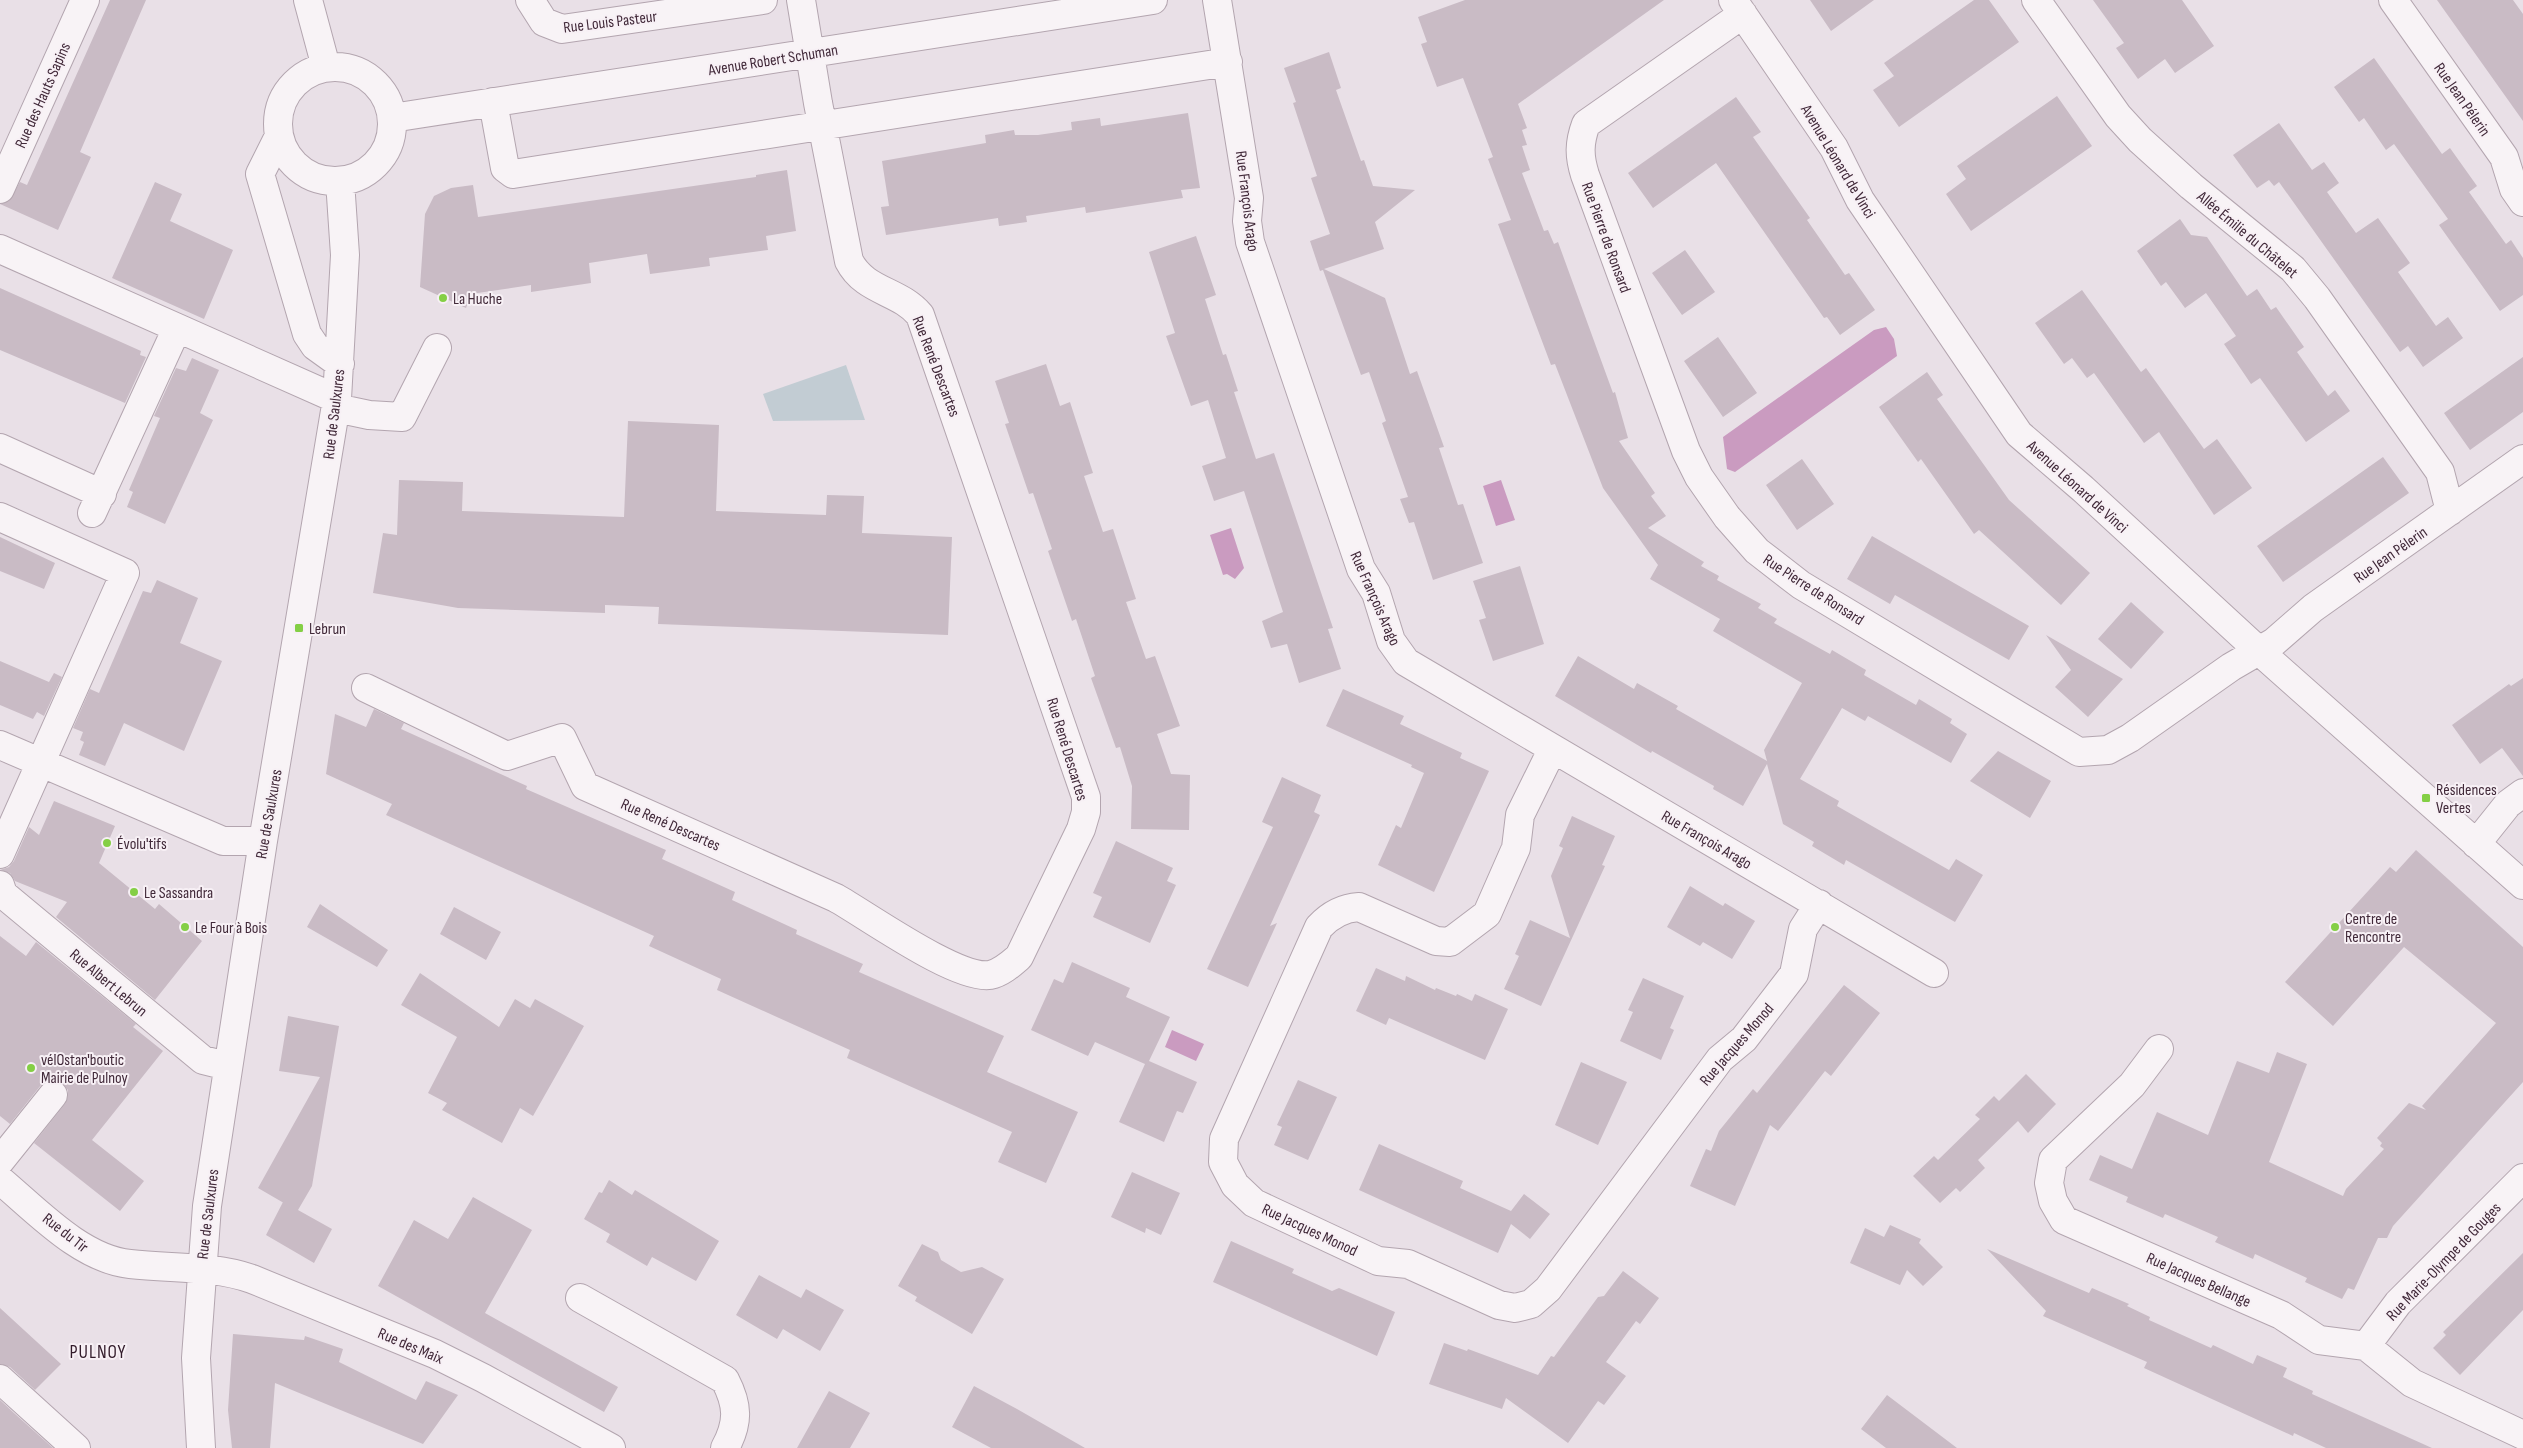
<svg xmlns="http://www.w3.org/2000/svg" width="2523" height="1448" font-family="'Sofia Sans Condensed',sans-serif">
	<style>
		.green { fill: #c2ccd3 }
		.water { fill: #ca9bc0 }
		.building { fill: #c9bbc5 }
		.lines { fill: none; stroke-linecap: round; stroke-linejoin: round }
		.minor-casing { stroke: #b3a5af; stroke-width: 30 }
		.minor { stroke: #f8f3f6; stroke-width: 28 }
		.poi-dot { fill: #84cf45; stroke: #f7f0f5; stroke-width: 2 }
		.labels { text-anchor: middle; stroke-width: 4; stroke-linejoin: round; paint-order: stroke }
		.street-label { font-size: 16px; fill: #412939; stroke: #f7f0f5 }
		.poi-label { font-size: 16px; fill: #412939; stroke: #f7f0f5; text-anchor: start }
		.quarter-label { font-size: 19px; letter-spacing: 1px; fill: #321b2a; stroke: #f7f0f5 }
	</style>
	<rect width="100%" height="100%" fill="#e9e0e7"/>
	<path class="green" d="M 846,365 L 865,420 L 773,421 L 763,394 Z"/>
	<path class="water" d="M 1886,327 L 1894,339 L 1897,356 L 1735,472 L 1727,469 L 1723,437 L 1874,330 Z
		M 1501,480 L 1515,520 L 1496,526 L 1483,486 Z
		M 1231,528 L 1244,568 L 1235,579 L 1227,574 L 1223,575 L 1210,535 Z
		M 1172,1030 L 1204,1044 L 1196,1061 L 1165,1047 Z"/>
	<path class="building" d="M 110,0 L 146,0 L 80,152 L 91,157 L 58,230 L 0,204 L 9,201 L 20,182 L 27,185 Z
		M 1465,0 L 1664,0 L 1518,104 L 1527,128 L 1522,130 L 1527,145 L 1522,146 L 1530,170 L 1522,173 L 1544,231 L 1548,230 L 1554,244 L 1558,242 L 1613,393 L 1615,392 L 1628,438 L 1619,441 L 1655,493 L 1651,496 L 1666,516 L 1648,528 L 1704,562 L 1701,566 L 1719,576 L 1717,580 L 1761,604 L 1758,608 L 1777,619 L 1774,623 L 1830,654 L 1832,650 L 1866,670 L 1864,675 L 1916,705 L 1919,699 L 1952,719 L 1950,723 L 1967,734 L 1951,763 L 1868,716 L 1865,721 L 1842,708 L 1800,779 L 1839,801 L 1837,806 L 1949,870 L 1956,859 L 1983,875 L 1955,922 L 1846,860 L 1844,865 L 1812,846 L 1814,842 L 1783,824 L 1767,764 L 1743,806 L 1713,789 L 1714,786 L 1652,751 L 1651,753 L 1555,696 L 1578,656 L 1634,689 L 1637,683 L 1678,706 L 1676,709 L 1767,761 L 1764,750 L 1802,683 L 1713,631 L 1720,619 L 1650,579 L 1658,565 L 1603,488 L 1555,364 L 1551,365 L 1498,224 L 1511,220 L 1488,159 L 1493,157 L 1463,78 L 1437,87 L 1421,44 L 1427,42 L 1418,17 Z
		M 1810,0 L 1874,0 L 1831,31 Z
		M 1974,0 L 1989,0 L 2019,42 L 1899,127 L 1873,90 L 1894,76 L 1884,63 Z
		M 2093,0 L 2182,0 L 2214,46 L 2175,73 L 2165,59 L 2138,79 L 2116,48 L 2124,43 Z
		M 2437,0 L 2513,0 L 2523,14 L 2523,121 Z
		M 1329,52 L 1341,88 L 1336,90 L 1361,161 L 1364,160 L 1373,186 L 1415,190 L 1375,222 L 1384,249 L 1324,269 L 1385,298 L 1410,374 L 1417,371 L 1444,447 L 1439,448 L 1458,505 L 1463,504 L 1483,563 L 1433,580 L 1414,522 L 1409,523 L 1400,499 L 1408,497 L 1382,423 L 1386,421 L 1369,372 L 1361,375 L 1323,270 L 1320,271 L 1310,241 L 1330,234 L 1311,178 L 1317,176 L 1293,103 L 1296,102 L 1284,68 Z
		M 2374,58 L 2442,154 L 2450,148 L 2477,186 L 2469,192 L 2506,244 L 2511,240 L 2523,258 L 2523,295 L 2500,311 L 2439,225 L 2448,219 L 2394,144 L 2386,150 L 2364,118 L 2359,122 L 2334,87 Z
		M 2057,96 L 2092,146 L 1971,231 L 1946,194 L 1966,179 L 1957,166 Z
		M 1736,97 L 1761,132 L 1753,137 L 1810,218 L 1807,220 L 1845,275 L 1849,273 L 1875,310 L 1840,335 L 1827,317 L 1824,318 L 1716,163 L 1653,208 L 1628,173 Z
		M 1188,113 L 1200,188 L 1181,190 L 1183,198 L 1086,213 L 1085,207 L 1026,216 L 1027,222 L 999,226 L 998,218 L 886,235 L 881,207 L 889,206 L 882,161 L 986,143 L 985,135 L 1014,130 L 1015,135 L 1038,135 L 1072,130 L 1071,122 L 1100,118 L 1101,126 Z
		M 2279,123 L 2312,170 L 2324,162 L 2339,183 L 2327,192 L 2356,233 L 2378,218 L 2410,263 L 2398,272 L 2436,326 L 2448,317 L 2463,338 L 2423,367 L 2408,346 L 2400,352 L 2279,182 L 2274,186 L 2269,180 L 2257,188 L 2233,155 Z
		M 787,170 L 796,231 L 766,236 L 768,250 L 709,258 L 710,266 L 650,274 L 647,254 L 589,263 L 591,283 L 531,292 L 531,285 L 471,294 L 466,308 L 420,287 L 425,214 L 434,196 L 451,188 L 473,185 L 478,217 L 756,177 L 756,175 Z
		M 155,182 L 182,194 L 170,221 L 233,250 L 204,319 L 112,278 Z
		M 2180,219 L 2191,235 L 2207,237 L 2247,296 L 2257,289 L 2271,310 L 2276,307 L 2304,347 L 2297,352 L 2328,396 L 2335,390 L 2350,411 L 2306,442 L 2260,378 L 2251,384 L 2224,344 L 2236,336 L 2206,293 L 2185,308 L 2166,282 L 2161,286 L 2137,251 Z
		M 1196,236 L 1216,295 L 1205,299 L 1223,355 L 1226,354 L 1238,391 L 1234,392 L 1256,459 L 1274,453 L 1333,628 L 1328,629 L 1341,669 L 1299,683 L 1287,644 L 1271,648 L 1262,621 L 1283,612 L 1244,491 L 1214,501 L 1202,466 L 1226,458 L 1208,400 L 1191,406 L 1166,336 L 1175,333 L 1149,252 Z
		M 1685,250 L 1715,292 L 1682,315 L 1652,273 Z
		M 0,288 L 141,351 L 140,355 L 146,357 L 125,403 L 0,350 Z
		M 2082,290 L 2141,372 L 2146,368 L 2204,449 L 2217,439 L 2252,488 L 2214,515 L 2159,432 L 2144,443 L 2094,373 L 2087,378 L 2072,358 L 2064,364 L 2035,323 Z
		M 1718,337 L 1757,393 L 1723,417 L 1684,361 Z
		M 2523,357 L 2523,412 L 2470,450 L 2444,413 Z
		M 192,358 L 219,370 L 200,413 L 213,420 L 165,524 L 127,507 L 133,492 L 129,490 L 160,418 L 154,416 L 176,368 L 186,371 Z
		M 1046,364 L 1060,406 L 1070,402 L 1093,473 L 1084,476 L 1103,532 L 1113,529 L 1136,599 L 1126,602 L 1146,659 L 1155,656 L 1180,726 L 1157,734 L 1171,774 L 1190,775 L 1189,830 L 1131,829 L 1132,786 L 1120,747 L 1116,748 L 1091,678 L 1095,676 L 1076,619 L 1072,621 L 1048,551 L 1052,549 L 1033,493 L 1029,494 L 1005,424 L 1009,423 L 995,381 Z
		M 1927,372 L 1943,395 L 1937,399 L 2009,500 L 2090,573 L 2061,605 L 1979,530 L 1974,534 L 1921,459 L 1918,462 L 1879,407 Z
		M 628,421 L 719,425 L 716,511 L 826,515 L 827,495 L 864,496 L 862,533 L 952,537 L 948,635 L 658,624 L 659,607 L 605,605 L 605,613 L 458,608 L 373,593 L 383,533 L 397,535 L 399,480 L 463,482 L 462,511 L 624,517 Z
		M 2383,457 L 2409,493 L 2283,582 L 2257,546 Z
		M 1802,459 L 1834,504 L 1797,530 L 1766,485 Z
		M 1872,536 L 2029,626 L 2009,660 L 1895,595 L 1890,604 L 1847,579 Z
		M 0,537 L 55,563 L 44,589 L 0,571 Z
		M 1520,566 L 1544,644 L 1493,661 L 1479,620 L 1486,618 L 1473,581 Z
		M 157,580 L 198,598 L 180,643 L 222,661 L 184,751 L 124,723 L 105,766 L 79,755 L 84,742 L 80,740 L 83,732 L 73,728 L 90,689 L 99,693 L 143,591 L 151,593 Z
		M 2131,602 L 2164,632 L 2131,669 L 2098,639 Z
		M 2046,635 L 2123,679 L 2088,717 L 2055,687 L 2071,670 Z
		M 0,661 L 49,682 L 54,673 L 62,677 L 44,716 L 37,712 L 33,719 L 0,705 Z
		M 2523,678 L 2523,776 L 2502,748 L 2480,764 L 2452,725 L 2509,684 L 2511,686 Z
		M 1343,689 L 1404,716 L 1400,724 L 1462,753 L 1460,758 L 1489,771 L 1434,892 L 1378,865 L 1396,825 L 1401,828 L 1424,773 L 1411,767 L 1412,765 L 1326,726 Z
		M 374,709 L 404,723 L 401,729 L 527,786 L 526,789 L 666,850 L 662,859 L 735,892 L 732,900 L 797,930 L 796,934 L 863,964 L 859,972 L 1004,1036 L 987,1072 L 1078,1112 L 1046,1183 L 998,1162 L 1012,1132 L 847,1058 L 850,1050 L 717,990 L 721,979 L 649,946 L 654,936 L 386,815 L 392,804 L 326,774 L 335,714 L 366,727 Z
		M 1998,751 L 2051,781 L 2030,818 L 1970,781 Z
		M 1282,777 L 1321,795 L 1314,812 L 1320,815 L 1270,926 L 1277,923 L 1248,987 L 1207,969 L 1273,827 L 1262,822 Z
		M 54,801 L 115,826 L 99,863 L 155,909 L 159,904 L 202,941 L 155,1000 L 56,917 L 67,902 L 15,881 L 10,873 L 0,870 L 9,867 L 14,861 L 29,827 L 39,835 Z
		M 1572,816 L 1615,836 L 1602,865 L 1605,866 L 1541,1006 L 1504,989 L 1519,956 L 1515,954 L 1530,920 L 1570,938 L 1551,876 L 1563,848 L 1559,846 Z
		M 1116,841 L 1173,868 L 1167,881 L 1176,885 L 1150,943 L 1093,917 L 1102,897 L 1093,893 Z
		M 2416,850 L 2523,947 L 2523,1082 L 2393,1226 L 2387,1238 L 2378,1238 L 2354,1290 L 2348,1288 L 2342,1299 L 2305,1282 L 2307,1278 L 2255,1254 L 2253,1259 L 2215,1242 L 2218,1237 L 2165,1214 L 2163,1218 L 2126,1202 L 2128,1197 L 2089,1180 L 2100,1155 L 2132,1169 L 2157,1112 L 2208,1135 L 2237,1061 L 2269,1073 L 2277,1052 L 2307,1064 L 2269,1162 L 2343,1196 L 2346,1189 L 2384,1149 L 2380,1146 L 2382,1143 L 2377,1138 L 2409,1103 L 2426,1110 L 2422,1106 L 2496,1023 L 2404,947 L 2333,1026 L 2285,982 L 2390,867 L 2396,872 Z
		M 1690,886 L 1723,906 L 1725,903 L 1755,921 L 1732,959 L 1703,942 L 1700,946 L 1667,927 Z
		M 320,904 L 388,950 L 377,967 L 307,927 Z
		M 454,907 L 501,932 L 486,960 L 440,934 Z
		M 0,936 L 26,956 L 36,942 L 136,1024 L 133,1027 L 163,1051 L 92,1140 L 144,1181 L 120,1211 L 34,1143 L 65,1104 L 68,1097 L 68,1090 L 62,1083 L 55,1080 L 48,1080 L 41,1085 L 10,1124 L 0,1116 Z
		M 1072,962 L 1130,988 L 1126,997 L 1170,1017 L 1149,1061 L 1197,1082 L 1183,1113 L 1177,1111 L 1164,1142 L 1119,1122 L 1145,1064 L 1095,1042 L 1088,1056 L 1031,1030 L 1054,979 L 1063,983 Z
		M 1376,968 L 1405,981 L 1406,976 L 1435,990 L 1436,988 L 1456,996 L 1457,994 L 1472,1001 L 1475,994 L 1508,1009 L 1485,1060 L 1389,1018 L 1386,1025 L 1356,1011 Z
		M 420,973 L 499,1027 L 515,999 L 530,1008 L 535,999 L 584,1026 L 533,1116 L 520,1108 L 502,1143 L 442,1110 L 447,1103 L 428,1093 L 457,1037 L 401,1005 Z
		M 1643,978 L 1684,996 L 1670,1028 L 1674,1030 L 1661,1060 L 1620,1041 L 1633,1012 L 1628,1010 Z
		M 1844,985 L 1880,1013 L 1831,1076 L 1825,1071 L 1778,1131 L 1770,1125 L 1735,1206 L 1690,1186 L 1706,1149 L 1711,1151 L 1719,1131 L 1753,1089 L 1757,1093 Z
		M 288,1016 L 339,1026 L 312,1186 L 298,1210 L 332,1229 L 314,1263 L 266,1235 L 283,1202 L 289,1206 L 258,1188 L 320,1077 L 279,1071 Z
		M 1581,1062 L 1627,1082 L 1598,1145 L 1555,1125 Z
		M 2026,1074 L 2056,1104 L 2028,1133 L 2018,1121 L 1978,1160 L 1985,1168 L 1960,1192 L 1956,1188 L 1940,1203 L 1913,1176 L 1934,1156 L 1938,1160 L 1980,1119 L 1975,1115 L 1994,1096 L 1999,1101 Z
		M 1298,1080 L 1337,1097 L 1308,1160 L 1274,1145 L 1282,1127 L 1277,1125 Z
		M 1379,1144 L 1463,1181 L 1460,1188 L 1511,1211 L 1524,1194 L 1550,1214 L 1530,1239 L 1511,1224 L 1498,1253 L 1359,1190 Z
		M 1132,1172 L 1180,1193 L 1161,1235 L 1146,1228 L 1145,1233 L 1111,1217 Z
		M 609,1180 L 632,1195 L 635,1190 L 719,1241 L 696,1281 L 652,1257 L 647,1266 L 606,1242 L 610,1234 L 584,1219 L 599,1192 L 602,1193 Z
		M 473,1197 L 532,1230 L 485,1313 L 618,1387 L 604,1412 L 378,1286 L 414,1220 L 448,1239 Z
		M 1890,1225 L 1921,1239 L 1919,1243 L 1943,1267 L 1923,1286 L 1907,1270 L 1900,1285 L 1850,1263 L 1865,1228 L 1884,1237 Z
		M 1231,1241 L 1294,1269 L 1292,1273 L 1332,1291 L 1339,1288 L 1395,1312 L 1377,1356 L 1213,1282 Z
		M 922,1244 L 938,1252 L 941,1260 L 961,1272 L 982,1267 L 1004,1279 L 972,1334 L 915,1301 L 917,1297 L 898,1286 Z
		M 1987,1249 L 2089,1293 L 2092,1288 L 2129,1304 L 2127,1306 L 2150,1317 L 2149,1320 L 2211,1348 L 2213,1345 L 2253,1364 L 2257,1355 L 2287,1368 L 2283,1377 L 2313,1391 L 2312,1394 L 2432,1448 L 2326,1448 L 2294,1433 L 2293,1436 L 2144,1368 L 2147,1362 L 2043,1316 L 2046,1311 Z
		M 2523,1253 L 2523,1310 L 2460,1375 L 2433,1348 L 2446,1335 L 2443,1332 Z
		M 1623,1271 L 1659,1298 L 1640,1324 L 1636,1321 L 1606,1362 L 1626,1376 L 1604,1405 L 1598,1401 L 1568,1443 L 1506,1398 L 1502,1409 L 1429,1384 L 1444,1343 L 1467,1351 L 1468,1349 L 1538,1375 L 1551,1356 L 1554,1357 L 1598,1297 L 1604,1296 Z
		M 759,1275 L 801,1298 L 806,1289 L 844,1310 L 820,1351 L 783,1329 L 777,1339 L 736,1315 Z
		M 0,1308 L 61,1364 L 35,1390 L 10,1367 L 0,1364 Z
		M 233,1334 L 304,1340 L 305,1336 L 343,1349 L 339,1362 L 416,1400 L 426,1381 L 458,1395 L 423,1444 L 275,1383 L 270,1448 L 232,1448 L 228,1410 Z
		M 974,1386 L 1017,1409 L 1085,1448 L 991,1448 L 952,1427 Z
		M 829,1391 L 870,1413 L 850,1448 L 797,1448 Z
		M 1887,1395 L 1957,1448 L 1886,1448 L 1861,1429 Z
		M 0,1400 L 14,1413 L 53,1448 L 0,1448 Z"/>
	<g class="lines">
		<defs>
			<path id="minor" d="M 308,0 L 326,67
				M 530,0 L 544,22 L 562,29 L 763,0
				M 1217,0 L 1249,198 L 1247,221 L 1250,242 L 1361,569 L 1376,593 L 1391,641 L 1406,662 L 1934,973
				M 1733,0 L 1834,148 L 1860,200 L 2019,434 L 2083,489 L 2259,651 L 2523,885
				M 2036,0 L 2118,116 L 2140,140 L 2191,186 L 2293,269 L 2317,298 L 2440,472 L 2450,511
				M 2393,0 L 2504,157 L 2514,189 L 2523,202
				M 1743,14 L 1586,124 C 1579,143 1579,156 1585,175 L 1686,451 L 1699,477 L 1727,517 L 1757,551 L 1801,585 L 2079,752 L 2108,750 L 2130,738 L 2231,667 L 2274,642 L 2313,608 L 2523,459
				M278 124a57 57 0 1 1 114 0a57 57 0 1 1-114 0Z
				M 493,102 L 505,168 L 513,174 L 1228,62
				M 392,118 L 1153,0
				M 279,136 L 260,174 L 307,334 L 315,346 L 340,364
				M 0,189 L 85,0
				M 0,249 L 337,399
				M 336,408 L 369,415 L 402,417 L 437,348
				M 0,448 L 102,494
				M 92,513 L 177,328
				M 0,517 L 125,573 L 0,854
				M 366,688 L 507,756 L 562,738 L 585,786 L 836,898 C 868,916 957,980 990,975 C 1001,973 1011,964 1019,957 L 1081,829 L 1086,812 L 1086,797 L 920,315 C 899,290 865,292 849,261 L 818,103 L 801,0
				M 0,745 L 223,841 L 263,841
				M 1552,750 L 1520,815 L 1516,848 L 1487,914 L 1450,942 L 1436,941 L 1359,907 C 1343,908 1330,915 1319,927 L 1224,1139 L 1223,1162 L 1235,1185 L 1254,1203 L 1378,1261 L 1408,1264 L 1499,1305 L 1515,1308 L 1531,1304 L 1548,1289 L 1720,1059 L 1744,1039 L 1794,974 L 1803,929 L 1819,904
				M 2476,844 L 2508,804 L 2523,793
				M 0,885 L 3,894 L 203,1060 L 227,1066
				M 2159,1049 L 2132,1085 L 2053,1160 L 2049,1183 L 2053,1201 L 2064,1220 L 2281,1315 L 2319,1340 L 2366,1346 L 2412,1383 L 2523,1435
				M 0,1161 L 53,1095
				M 0,1180 C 37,1211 81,1259 130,1264 C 172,1269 212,1265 252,1279 L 435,1354 L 483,1378 L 611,1448
				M 580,1298 L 725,1380 C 738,1405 739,1422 725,1448
				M 2366,1346 L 2398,1303 L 2523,1178
				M 0,1379 L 76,1448
				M 201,1448 L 196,1358 L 207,1206 L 263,841 L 337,399 L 345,255 L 340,181"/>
		</defs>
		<use href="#minor" class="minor-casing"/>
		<use href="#minor" class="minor"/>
	</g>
	<g class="poi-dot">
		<circle cx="443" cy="298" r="5"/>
		<rect x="294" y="623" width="10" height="10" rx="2.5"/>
		<rect x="2421" y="793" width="10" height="10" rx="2.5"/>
		<circle cx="107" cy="843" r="5"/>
		<circle cx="134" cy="892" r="5"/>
		<circle cx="185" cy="927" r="5"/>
		<circle cx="2335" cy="927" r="5"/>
		<circle cx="31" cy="1068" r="5"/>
	</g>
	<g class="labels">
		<g class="street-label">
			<text transform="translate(610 21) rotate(-7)" y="6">Rue Louis Pasteur</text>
			<text transform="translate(773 59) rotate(-9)" y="6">Avenue Robert Schuman</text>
			<text transform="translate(42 95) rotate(-66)" y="6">Rue des Hauts Sapins</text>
			<text transform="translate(2463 99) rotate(55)" y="6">Rue Jean Pélerin</text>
			<text transform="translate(1839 161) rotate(59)" y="6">Avenue Léonard de Vinci</text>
			<text transform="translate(1248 201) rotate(83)" y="6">Rue François Arago</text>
			<text transform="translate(2248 234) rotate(40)" y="6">Allée Émilie du Châtelet</text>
			<text transform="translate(1607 237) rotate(70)" y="6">Rue Pierre de Ronsard</text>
			<text transform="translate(937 366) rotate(69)" y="6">Rue René Descartes</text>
			<text transform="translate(333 414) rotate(-83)" y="6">Rue de Saulxures</text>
			<text transform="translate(2078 486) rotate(42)" y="6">Avenue Léonard de Vinci</text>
			<text transform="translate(2390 554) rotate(-35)" y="6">Rue Jean Pélerin</text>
			<text transform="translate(1814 589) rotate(33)" y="6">Rue Pierre de Ronsard</text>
			<text transform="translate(1376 598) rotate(66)" y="6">Rue François Arago</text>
			<text transform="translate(1068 749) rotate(73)" y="6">Rue René Descartes</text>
			<text transform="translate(268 814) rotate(-80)" y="6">Rue de Saulxures</text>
			<text transform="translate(671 824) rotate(24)" y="6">Rue René Descartes</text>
			<text transform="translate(1707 839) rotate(30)" y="6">Rue François Arago</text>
			<text transform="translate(109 982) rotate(40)" y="6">Rue Albert Lebrun</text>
			<text transform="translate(1736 1044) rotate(-49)" y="6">Rue Jacques Monod</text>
			<text transform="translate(207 1214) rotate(-83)" y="6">Rue de Saulxures</text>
			<text transform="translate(1310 1229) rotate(25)" y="6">Rue Jacques Monod</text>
			<text transform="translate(66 1232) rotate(38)" y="6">Rue du Tir</text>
			<text transform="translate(2443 1261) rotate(-46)" y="6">Rue Marie-Olympe de Gouges</text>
			<text transform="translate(2199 1279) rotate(24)" y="6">Rue Jacques Bellange</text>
			<text transform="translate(411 1345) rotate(23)" y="6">Rue des Maix</text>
		</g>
		<g class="poi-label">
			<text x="453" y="304">La Huche</text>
			<text x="309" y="634">Lebrun</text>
			<text x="2436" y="795">Résidences<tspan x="2436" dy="18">Vertes</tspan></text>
			<text x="117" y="849">Évolu'tifs</text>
			<text x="144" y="898">Le Sassandra</text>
			<text x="2345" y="924">Centre de<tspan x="2345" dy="18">Rencontre</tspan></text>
			<text x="195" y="933">Le Four à Bois</text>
			<text x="41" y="1065">vélOstan'boutic<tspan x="41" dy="18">Mairie de Pulnoy</tspan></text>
		</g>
		<g class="quarter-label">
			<text x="98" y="1358">PULNOY</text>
		</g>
	</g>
</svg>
